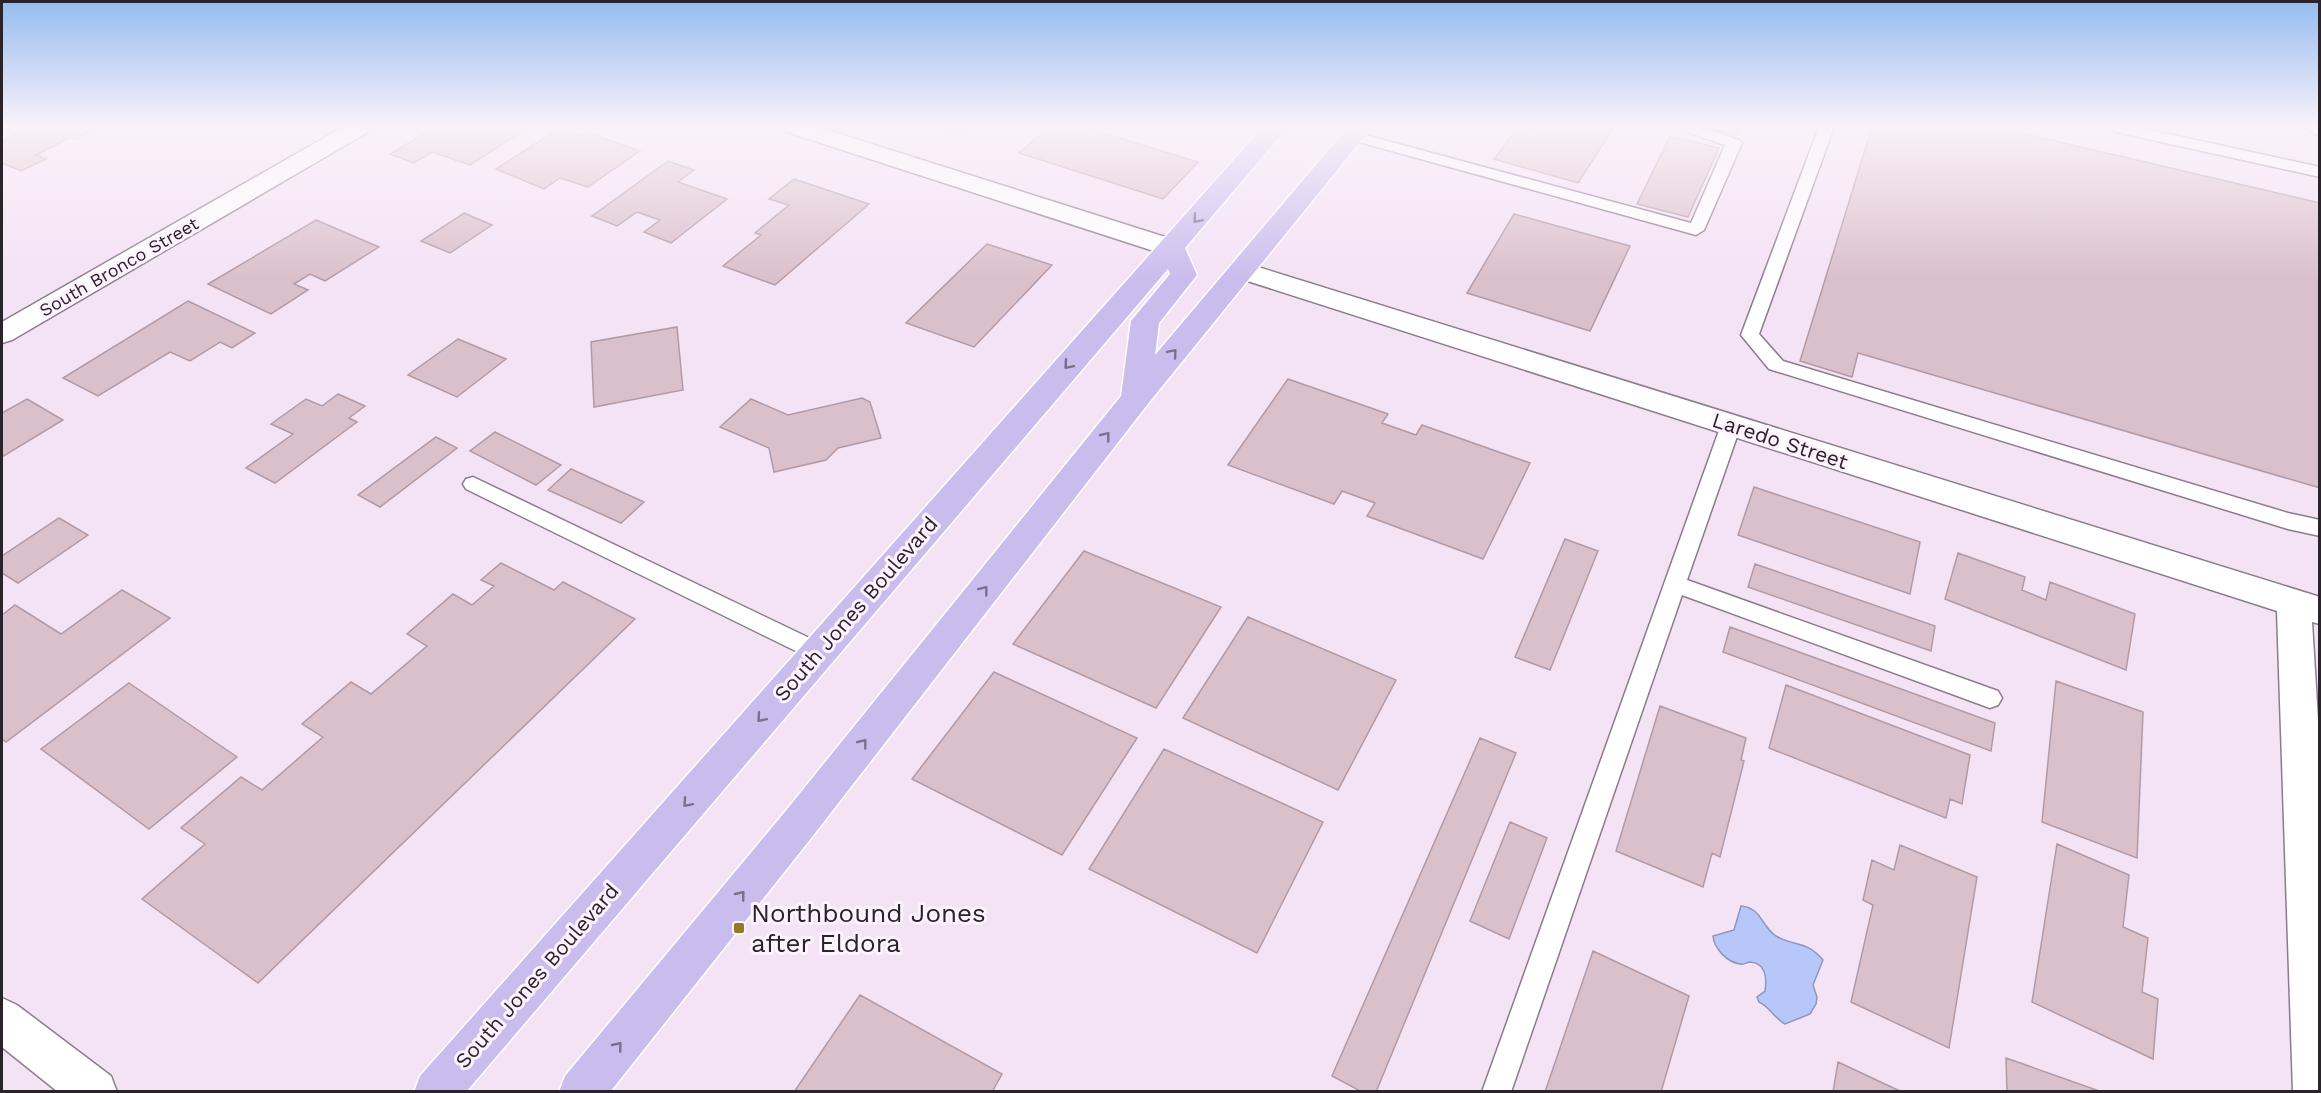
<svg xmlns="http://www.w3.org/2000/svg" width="2321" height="1093" font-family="'Work Sans',sans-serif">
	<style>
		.water { fill: #b8c7fa; stroke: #8d96bc; stroke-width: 1.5 }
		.building { fill: #dac0cb; stroke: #b29aa4; stroke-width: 1.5 }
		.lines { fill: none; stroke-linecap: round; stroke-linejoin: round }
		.service-casing { stroke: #8c7c8d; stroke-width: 3 }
		.minor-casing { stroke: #8c7c8d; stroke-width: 3 }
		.primary-casing { stroke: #fff; stroke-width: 3 }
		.service { fill: #fff; fill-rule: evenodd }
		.minor { fill: #fff; fill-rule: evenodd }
		.primary { fill: #cbbcee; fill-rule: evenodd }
		.oneway { stroke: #7a708c }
		.poi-dot { fill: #917a21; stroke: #fdf2fd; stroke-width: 2 }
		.labels { text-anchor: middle; stroke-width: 6; stroke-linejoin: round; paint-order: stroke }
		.far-street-label { font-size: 18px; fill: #2a232b; stroke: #fdf2fd }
		.street-label { font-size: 21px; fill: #2a232b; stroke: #fdf2fd }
		.near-poi-label { font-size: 26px; fill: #2a232b; stroke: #fdf2fd; text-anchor: start }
	</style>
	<rect width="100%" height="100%" fill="#f4e2f5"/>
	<path class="water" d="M 1741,906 C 1762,908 1760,925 1776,936 C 1795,947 1806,940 1823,960 L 1813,985 L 1817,997 L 1816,1004 L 1810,1014 L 1785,1024 C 1773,1017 1770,1007 1759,1002 L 1757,997 L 1765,991 C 1767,978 1766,963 1750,962 C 1747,962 1744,965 1741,964 C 1727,963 1714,948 1713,936 L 1734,930 Z"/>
	<path class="building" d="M 30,127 L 98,127 L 75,139 L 71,137 L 36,155 L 46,159 L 21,171 L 2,163 L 2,141 Z
		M 435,127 L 519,127 L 526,129 L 470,165 L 432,152 L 414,163 L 390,154 Z
		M 935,127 L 969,127 L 960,134 Z
		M 1049,127 L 1084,127 L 1198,162 L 1163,199 L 1019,153 Z
		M 1518,127 L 1527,127 L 1557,135 L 1563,127 L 1614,127 L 1578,183 L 1494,159 Z
		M 1704,127 L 1740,127 L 1737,135 Z
		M 1872,127 L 2009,127 L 2009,130 L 2320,203 L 2320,488 L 1858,353 L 1852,377 L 1800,361 Z
		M 558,129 L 580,136 L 586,132 L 640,151 L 588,187 L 560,178 L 544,189 L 496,169 Z
		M 1670,136 L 1719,148 L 1688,217 L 1637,204 Z
		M 668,161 L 694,170 L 678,182 L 727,199 L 671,243 L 644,232 L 660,220 L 637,212 L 617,226 L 592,216 Z
		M 794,179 L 869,204 L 775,285 L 723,266 L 761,235 L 755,233 L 789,205 L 769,199 Z
		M 464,213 L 492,225 L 450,253 L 421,241 Z
		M 1514,214 L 1630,246 L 1590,331 L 1467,293 Z
		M 316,220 L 379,247 L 325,281 L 310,274 L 294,284 L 308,290 L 271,314 L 208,284 Z
		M 987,244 L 1052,265 L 974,347 L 906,323 Z
		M 188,301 L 255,333 L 232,348 L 220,342 L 190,361 L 170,352 L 98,396 L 63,378 Z
		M 677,327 L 683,390 L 594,407 L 591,342 Z
		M 458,339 L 506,359 L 457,397 L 408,375 Z
		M 1288,379 L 1388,414 L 1382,423 L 1416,435 L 1422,425 L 1530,463 L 1483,559 L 1367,516 L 1375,503 L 1342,491 L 1334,504 L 1228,465 Z
		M 338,394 L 365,406 L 349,418 L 357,422 L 275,483 L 246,468 L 293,434 L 271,424 L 306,399 L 322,406 Z
		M 862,398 L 870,402 L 881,438 L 838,448 L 826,460 L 774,472 L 769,448 L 720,427 L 751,399 L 788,415 Z
		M 27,399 L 63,420 L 2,457 L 2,413 Z
		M 495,432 L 561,465 L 536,485 L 470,451 Z
		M 436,437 L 457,448 L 380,507 L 358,495 Z
		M 571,469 L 644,502 L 621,523 L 548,490 Z
		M 1754,487 L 1920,542 L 1910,594 L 1738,535 Z
		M 59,518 L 88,535 L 18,583 L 2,573 L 2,556 Z
		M 1565,539 L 1598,551 L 1550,670 L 1515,657 Z
		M 1084,551 L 1221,607 L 1156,708 L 1013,644 Z
		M 1958,553 L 2025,577 L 2022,590 L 2046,600 L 2050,582 L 2135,614 L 2126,670 L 1945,599 Z
		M 501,563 L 554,590 L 563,582 L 635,619 L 258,983 L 142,899 L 205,844 L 181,828 L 241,777 L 262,790 L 323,737 L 302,724 L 351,682 L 371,694 L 427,646 L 407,634 L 453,594 L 472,605 L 494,586 L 481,580 Z
		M 1755,564 L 1935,626 L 1931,651 L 1748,587 Z
		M 122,590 L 170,618 L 6,742 L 2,739 L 2,615 L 15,605 L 61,634 Z
		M 1248,617 L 1396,680 L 1338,790 L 1183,718 Z
		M 1730,627 L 1995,723 L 1991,751 L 1723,652 Z
		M 994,672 L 1137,738 L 1062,855 L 912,779 Z
		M 2056,681 L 2143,712 L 2137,858 L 2042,822 Z
		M 129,683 L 237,757 L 149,829 L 41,749 Z
		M 1786,685 L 1970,755 L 1962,804 L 1950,799 L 1946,818 L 1769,748 Z
		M 1660,706 L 1746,738 L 1741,760 L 1744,761 L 1720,857 L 1712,853 L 1703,887 L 1616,851 Z
		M 1480,738 L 1516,753 L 1376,1092 L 1362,1092 L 1332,1076 Z
		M 1164,749 L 1323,822 L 1257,953 L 1089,869 Z
		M 1510,822 L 1547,838 L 1509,939 L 1470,921 Z
		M 2057,844 L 2129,875 L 2123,927 L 2148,938 L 2142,992 L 2158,999 L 2153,1059 L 2032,1002 Z
		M 1900,845 L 1977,877 L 1949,1048 L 1851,1002 L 1873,905 L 1863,900 L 1872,860 L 1894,870 Z
		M 1593,951 L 1689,996 L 1661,1092 L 1545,1092 Z
		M 860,995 L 1002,1074 L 992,1092 L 794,1092 Z
		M 2006,1058 L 2102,1092 L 2007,1092 Z
		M 1838,1062 L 1902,1092 L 1833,1092 Z"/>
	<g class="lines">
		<defs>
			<path id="service" d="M 1679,127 L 1701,127 L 1739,140 L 1742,143 L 1704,230 L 1696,235 L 1348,139 L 1345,136 L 1348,133 L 1358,133 L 1691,223 L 1725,145 L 1682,130 Z
				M 1819,127 L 1834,127 L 1759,334 L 1783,361 L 2288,513 L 2320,520 L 2320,536 L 2288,529 L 1769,369 L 1741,335 Z
				M 2108,127 L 2136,127 L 2320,167 L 2320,177 L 2116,132 Z
				M 2304,127 L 2320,127 L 2320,137 Z
				M 1731,418 L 1738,420 L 1741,425 L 1687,580 L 1998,691 L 2002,698 L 1998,705 L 1990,708 L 1682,595 L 1511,1092 L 1482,1092 L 1721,425 L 1724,420 Z
				M 473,477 L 826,646 L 829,652 L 826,658 L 818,661 L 810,658 L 466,489 L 463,484 L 466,479 Z"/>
			<path id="minor" d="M 343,127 L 372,127 L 368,132 L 12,340 L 2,343 L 2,322 Z
				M 783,127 L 818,127 L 1181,242 L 1185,248 L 1181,254 L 1172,256 L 1163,254 L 787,132 Z
				M 1242,262 L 2320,597 L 2320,624 L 2312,622 L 2320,752 L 2320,1092 L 2293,1092 L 2277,611 L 1232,276 L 1229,270 L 1232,264 Z
				M 2,998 L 17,1005 L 111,1076 L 117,1092 L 58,1092 L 2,1047 Z"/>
			<path id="primary" d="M 1263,127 L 1288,127 L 1185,248 L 1197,275 L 1159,323 L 1155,355 L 1348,127 L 1372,127 L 1147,405 L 812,837 L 610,1092 L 559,1092 L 565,1076 L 784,813 L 1121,396 L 1131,321 L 1170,274 L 1168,269 L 466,1092 L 414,1092 L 420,1076 Z"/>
		</defs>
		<use href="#service" class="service-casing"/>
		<use href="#minor" class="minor-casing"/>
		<use href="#primary" class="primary-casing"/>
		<use href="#service" class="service"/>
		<use href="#minor" class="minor"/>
		<use href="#primary" class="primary"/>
	</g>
	<defs><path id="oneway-chevron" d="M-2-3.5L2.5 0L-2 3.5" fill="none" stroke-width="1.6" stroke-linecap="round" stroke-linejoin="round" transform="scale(1.5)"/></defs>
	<g class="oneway">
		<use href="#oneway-chevron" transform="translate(1197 219) rotate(131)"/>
		<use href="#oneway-chevron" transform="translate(1173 353) rotate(-50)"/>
		<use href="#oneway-chevron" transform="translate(1068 365) rotate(131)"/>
		<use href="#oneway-chevron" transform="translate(1106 436) rotate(-52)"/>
		<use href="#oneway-chevron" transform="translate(984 590) rotate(-52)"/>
		<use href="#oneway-chevron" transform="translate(761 718) rotate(131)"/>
		<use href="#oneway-chevron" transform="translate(863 743) rotate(-52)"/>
		<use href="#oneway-chevron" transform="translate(687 803) rotate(131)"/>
		<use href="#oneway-chevron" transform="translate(741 895) rotate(-51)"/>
		<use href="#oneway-chevron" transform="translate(618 1046) rotate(-51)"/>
	</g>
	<linearGradient id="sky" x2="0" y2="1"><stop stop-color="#95bcef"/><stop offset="0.45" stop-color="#faf2fa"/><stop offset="1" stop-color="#faf2fa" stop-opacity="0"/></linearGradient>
	<rect width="2321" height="280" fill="url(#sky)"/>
	<rect class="poi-dot" x="733" y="922" width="12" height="12" rx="3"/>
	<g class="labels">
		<g class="far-street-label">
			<text transform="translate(119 267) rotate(-30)" y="6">South Bronco Street</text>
		</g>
		<g class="street-label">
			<text transform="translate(1780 441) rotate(18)" y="7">Laredo Street</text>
			<text transform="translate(856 609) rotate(-49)" y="7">South Jones Boulevard</text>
			<text transform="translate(537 976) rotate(-49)" y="7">South Jones Boulevard</text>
		</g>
		<g class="near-poi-label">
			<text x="751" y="922">Northbound Jones<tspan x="751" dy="30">after Eldora</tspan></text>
		</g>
	</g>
	<rect width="2321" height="1093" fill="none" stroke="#2a232b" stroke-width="6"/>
</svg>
